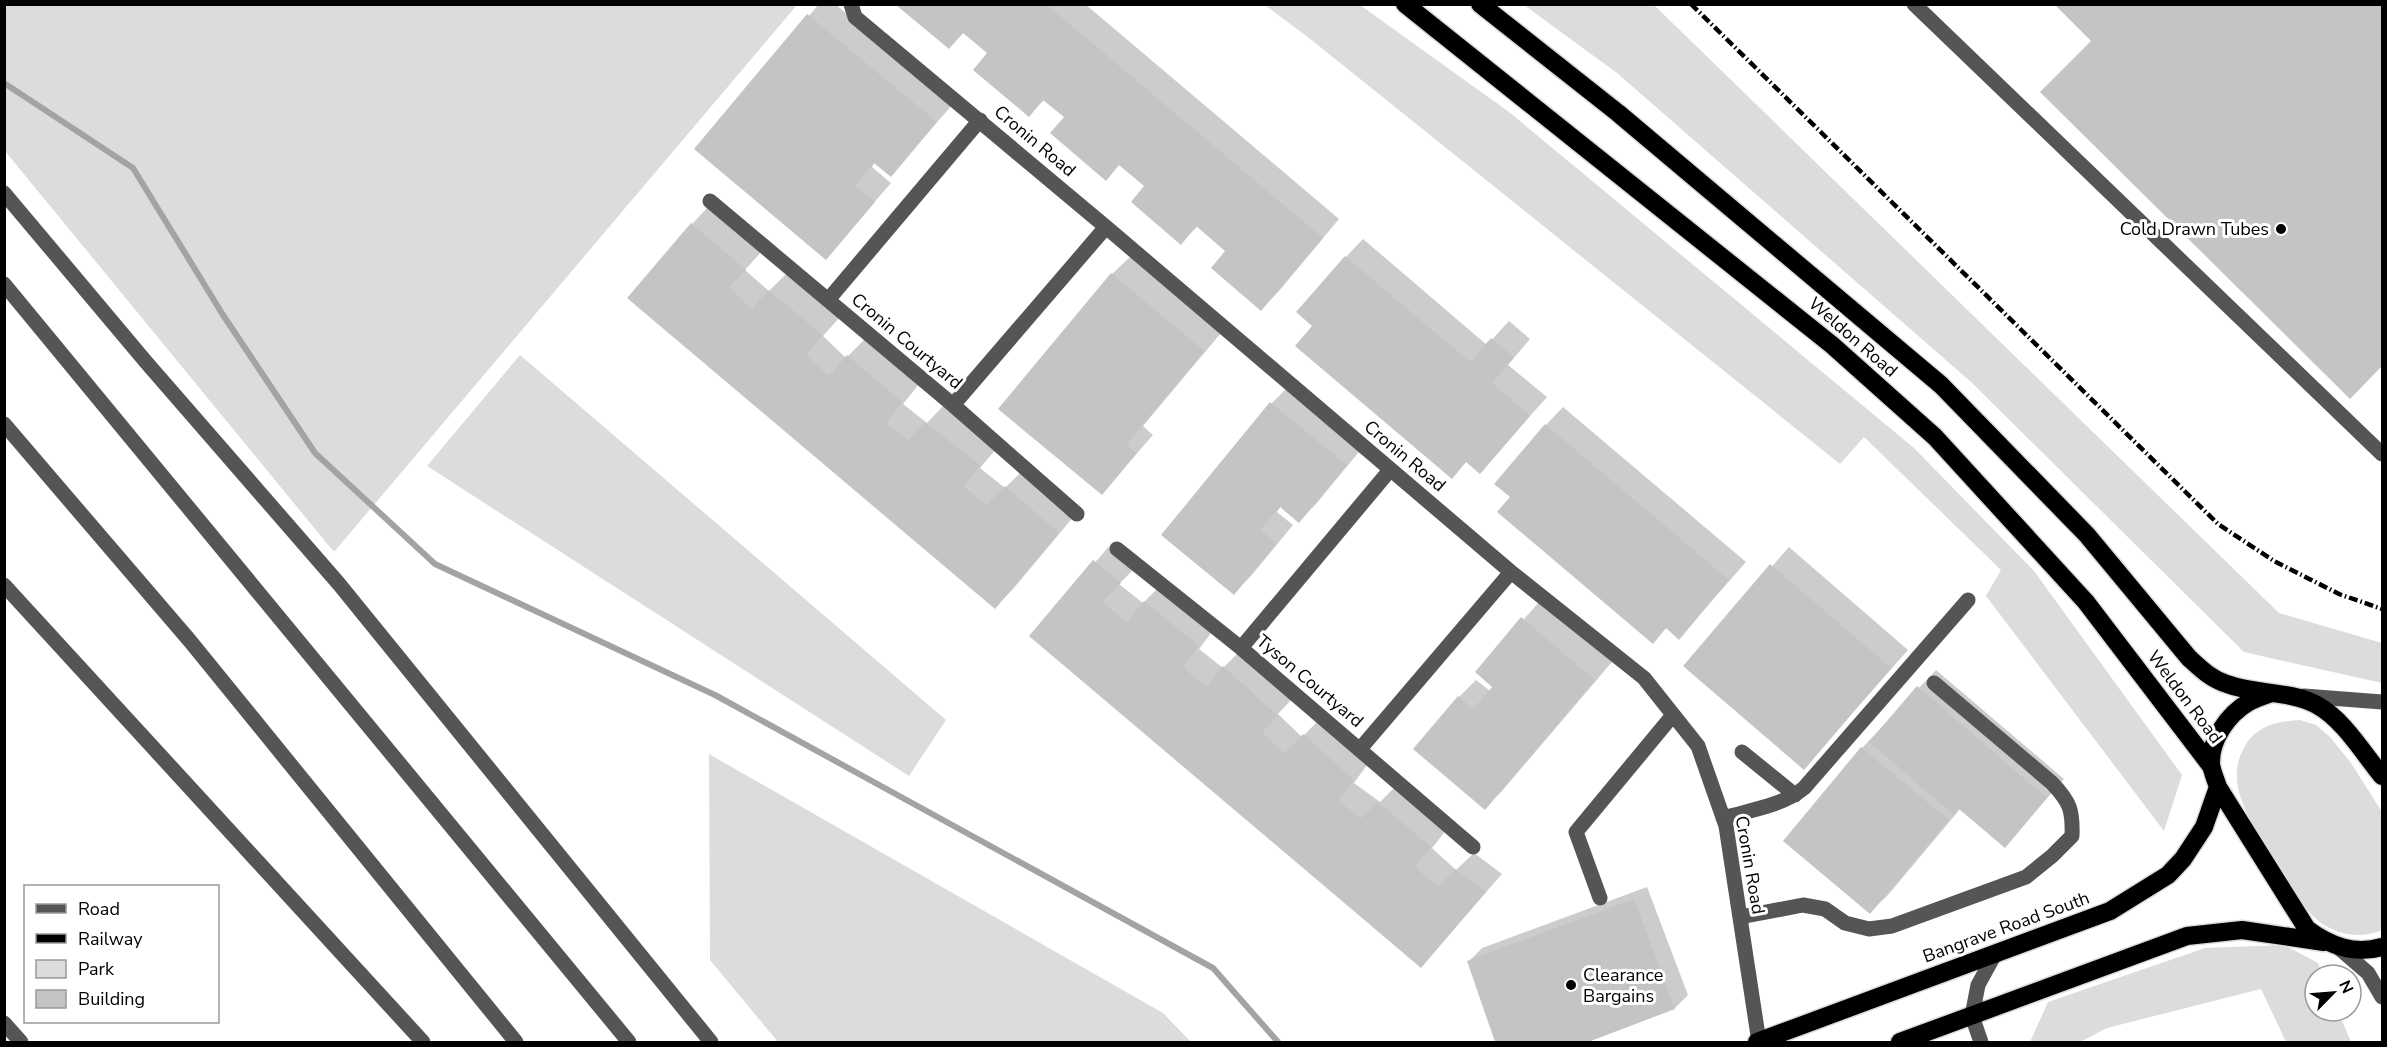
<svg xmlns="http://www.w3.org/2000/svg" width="2387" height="1047" font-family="'Nunito Sans',sans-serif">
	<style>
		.green { fill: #dcdcdc }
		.shadow { fill: #0003 }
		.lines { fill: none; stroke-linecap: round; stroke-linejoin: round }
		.stream { stroke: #a3a3a3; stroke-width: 6 }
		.building { fill: #c4c4c4 }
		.highway-casing { stroke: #dbdbdb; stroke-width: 21 }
		.minor { stroke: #555; stroke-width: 15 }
		.highway { stroke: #000; stroke-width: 18 }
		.rail { stroke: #000; stroke-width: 4.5; stroke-dasharray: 9 3 1.5 3; stroke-linecap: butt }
		.poi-dot { fill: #000; stroke: #fff; stroke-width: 2 }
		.labels { text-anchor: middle; stroke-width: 6; stroke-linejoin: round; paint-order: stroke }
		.street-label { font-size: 18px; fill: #000; stroke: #fff }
		.poi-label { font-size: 18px; fill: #000; stroke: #fff; text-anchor: end }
	</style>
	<rect width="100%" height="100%" fill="#fff"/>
	<path class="green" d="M 4,5 L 5,4 L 797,5 L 334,552 L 5,151 Z
		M 1265,5 L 1360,5 L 1509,112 L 1914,448 L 2034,571 L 2182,775 L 2164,831 L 1986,596 L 2001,570 L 1864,437 L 1840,464 L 1309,38 Z
		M 1524,5 L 1654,5 L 2279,613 L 2382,643 L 2382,683 L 2244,652 L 1971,382 L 1617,73 Z
		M 520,355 L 946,720 L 909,776 L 427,466 Z
		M 2300,720 L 2316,725 L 2330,737 L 2351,763 L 2382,812 L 2382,930 C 2364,938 2343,936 2326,926 C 2304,914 2292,885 2279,865 C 2258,831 2220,787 2245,746 C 2256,726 2278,721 2300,720 Z
		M 709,754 L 1163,1013 L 1191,1042 L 778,1042 L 710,960 Z
		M 2284,945 L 2318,963 L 2323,975 L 2315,975 L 2315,1011 L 2338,1011 L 2351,1042 L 2286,1042 L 2261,989 L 2107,1028 L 2080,1042 L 2030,1042 L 2048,1002 L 2205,948 Z"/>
	<path class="shadow" d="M 819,4 L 835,4 L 953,104 L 891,175 L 875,162 L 872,167 L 891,183 L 826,258 L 696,149 Z
		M 898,4 L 1085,4 L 1339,219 L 1279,291 L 1261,309 L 1227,251 L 1198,226 L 1181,243 L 1146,186 L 1120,164 L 1106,178 L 1066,117 L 1045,99 L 1029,115 L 989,53 L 964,32 L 949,47 Z
		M 2056,4 L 2382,4 L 2382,364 L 2350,397 L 2093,40 Z
		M 709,206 L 762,251 L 745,270 L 769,291 L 787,273 L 840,317 L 823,336 L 846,358 L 865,339 L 919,384 L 903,404 L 927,423 L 944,405 L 997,448 L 980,468 L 1005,488 L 1024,469 L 1075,515 L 1013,589 L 995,607 L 629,298 L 692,224 Z
		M 1363,239 L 1487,345 L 1509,321 L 1530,339 L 1508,365 L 1547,397 L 1480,472 L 1467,461 L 1451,477 L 1314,326 L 1346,257 Z
		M 1130,257 L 1221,333 L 1143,426 L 1153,435 L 1102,493 L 1112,274 Z
		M 1289,386 L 1363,447 L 1316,504 L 1299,521 L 1281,506 L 1277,512 L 1293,525 L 1251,576 L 1234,593 L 1163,534 L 1272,403 Z
		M 1563,407 L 1746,562 L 1679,638 L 1667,627 L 1653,642 L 1512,497 L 1546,425 Z
		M 1112,543 L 1138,565 L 1119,584 L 1143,603 L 1162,584 L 1215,628 L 1199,649 L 1223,668 L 1242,649 L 1294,697 L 1278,714 L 1302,737 L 1322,717 L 1370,761 L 1354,783 L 1380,802 L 1397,785 L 1447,829 L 1432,848 L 1456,870 L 1474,853 L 1502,874 L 1421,966 L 1031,636 Z
		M 1789,547 L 1908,650 L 1804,768 L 1685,666 Z
		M 1540,601 L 1612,662 L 1502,791 L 1485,808 L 1459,697 L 1476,680 L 1490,691 L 1494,687 L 1477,672 Z
		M 1936,670 L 2064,779 L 2005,846 L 1961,808 L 1888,895 L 1870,912 L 1862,748 Z
		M 1647,887 L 1688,995 L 1675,1008 L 1583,1042 L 1497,1042 L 1468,962 L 1482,948 Z"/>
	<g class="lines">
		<path class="stream" d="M 4,83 L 133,168 L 223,315 L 315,453 L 435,564 L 715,695 L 1213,968 L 1278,1042"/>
	</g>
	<path class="building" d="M 2054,4 L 2382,4 L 2382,366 L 2350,399 L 2040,92 L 2091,41 Z
		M 896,5 L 1047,5 L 1323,238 L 1261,311 L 1211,268 L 1225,251 L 1196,226 L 1181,245 L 1131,202 L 1144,186 L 1119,165 L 1106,181 L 1050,133 L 1064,117 L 1043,100 L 1029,117 L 973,70 L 987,53 L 963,33 L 949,49 Z
		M 807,14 L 937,122 L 891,177 L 874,163 L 855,185 L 875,202 L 826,260 L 694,149 Z
		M 691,223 L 746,270 L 729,288 L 752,309 L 768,290 L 823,335 L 806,355 L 829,376 L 847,355 L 902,402 L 886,423 L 908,440 L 925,422 L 981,466 L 963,486 L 987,505 L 1005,486 L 1059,533 L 995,609 L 627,298 Z
		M 1345,256 L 1470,362 L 1491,338 L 1514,357 L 1492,383 L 1530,416 L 1480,474 L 1466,462 L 1452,479 L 1295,346 L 1312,326 L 1296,312 Z
		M 1111,273 L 1204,351 L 1126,445 L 1137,453 L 1102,495 L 998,409 Z
		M 1270,402 L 1347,465 L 1299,523 L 1280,507 L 1260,530 L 1277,543 L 1234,595 L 1161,535 Z
		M 1545,424 L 1729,580 L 1679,640 L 1666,628 L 1653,644 L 1497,512 L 1510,497 L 1494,484 Z
		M 1093,560 L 1121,583 L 1102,602 L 1127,622 L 1144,601 L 1199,646 L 1183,667 L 1206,687 L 1223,666 L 1278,716 L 1262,732 L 1284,754 L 1303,734 L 1354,780 L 1338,801 L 1361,818 L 1378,802 L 1431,847 L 1415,867 L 1438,887 L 1455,869 L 1486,892 L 1421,968 L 1029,636 Z
		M 1770,564 L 1891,668 L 1804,770 L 1683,666 Z
		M 1521,617 L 1595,680 L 1485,810 L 1413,749 L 1458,696 L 1473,709 L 1492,687 L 1475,672 Z
		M 1917,686 L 2047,798 L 2005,848 L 1959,809 L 1954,815 L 1869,742 Z
		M 1861,747 L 1949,820 L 1870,914 L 1783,841 Z
		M 1634,899 L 1675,1009 L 1588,1042 L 1495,1042 L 1467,961 Z"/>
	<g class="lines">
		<defs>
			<path id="highway" d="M 1405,4 L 1832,345 L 1935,437 L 2086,602 L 2211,766
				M 1480,4 L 1618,113 L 1941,385 L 2087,535 L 2189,658 C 2201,669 2211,679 2227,684 C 2256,695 2289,690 2317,705 C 2344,720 2363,753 2382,776
				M 2271,693 C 2264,696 2256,698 2249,702 C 2228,714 2210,740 2211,764 C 2212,772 2216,780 2218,787 L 2307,929 C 2330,946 2354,955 2382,947
				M 1757,1042 L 2110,911 L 2168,875 L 2183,859 L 2204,827 L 2218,787
				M 1900,1042 L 2187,936 L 2242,930 L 2324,942"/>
		</defs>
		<use href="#highway" class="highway-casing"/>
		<path class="minor" d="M 851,4 L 855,17 L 1106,227 L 1511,572 L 1644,678 L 1698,746 L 1726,826 L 1759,1042
			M 1914,4 L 2382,454
			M 4,193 L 146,362 L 339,584 L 711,1042
			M 710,201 L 953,405 L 1077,514
			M 4,284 L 629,1042
			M 828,300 L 980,120
			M 953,405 L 1106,227
			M 4,424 L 190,641 L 516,1042
			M 1117,549 L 1241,648 L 1473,847
			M 4,585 L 423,1042
			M 1241,648 L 1390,470
			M 2304,696 L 2382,702
			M 1360,749 L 1511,572
			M 1742,752 L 1795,795
			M 1723,818 C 1750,810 1782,806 1804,788 L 1968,600
			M 1600,898 L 1576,832 L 1673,715
			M 1740,917 L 1803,905 L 1825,909 L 1845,923 L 1869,929 L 1892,926 L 2026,877 L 2052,856 L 2072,836 C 2073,810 2070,802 2052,783 L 1934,683
			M 2339,948 L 2368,973 L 2382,997
			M 4,1023 L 21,1042
			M 1981,1042 L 1972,1016 L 1978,985 L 1995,954"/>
		<use href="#highway" class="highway"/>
		<path class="rail" d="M 1691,4 L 2218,524 L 2274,561 L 2339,594 L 2382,609"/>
	</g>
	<g class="poi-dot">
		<circle cx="2281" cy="229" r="6"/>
		<circle cx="1571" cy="985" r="6"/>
	</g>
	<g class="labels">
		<g class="street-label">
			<text transform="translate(1035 141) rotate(40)" y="6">Cronin Road</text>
			<text transform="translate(1853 337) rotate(41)" y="6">Weldon Road</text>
			<text transform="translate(907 341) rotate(40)" y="6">Cronin Courtyard</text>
			<text transform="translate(1405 456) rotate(40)" y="6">Cronin Road</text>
			<text transform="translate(1310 681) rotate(40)" y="6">Tyson Courtyard</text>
			<text transform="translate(2185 697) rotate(53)" y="6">Weldon Road</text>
			<text transform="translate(1750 865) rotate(80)" y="6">Cronin Road</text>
			<text transform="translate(2006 927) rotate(-20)" y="6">Bangrave Road South</text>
		</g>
		<g class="poi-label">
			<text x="2269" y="235">Cold Drawn Tubes</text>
			<text x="1583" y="981" text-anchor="start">Clearance<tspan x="1583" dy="21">Bargains</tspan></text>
		</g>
	</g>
	<rect width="2387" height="1047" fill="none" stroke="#000000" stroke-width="12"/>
	<rect x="24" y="885" width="195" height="138" fill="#ffffff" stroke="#999999" stroke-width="1.5"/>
	<rect x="36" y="904" width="30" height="9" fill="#555555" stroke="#999999" stroke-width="1.5"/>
	<text x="78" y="915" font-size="18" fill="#000000">Road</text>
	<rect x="36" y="934" width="30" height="9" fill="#000000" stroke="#999999" stroke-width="1.5"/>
	<text x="78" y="945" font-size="18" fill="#000000">Railway</text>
	<rect x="36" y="960" width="30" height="18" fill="#dcdcdc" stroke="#999999" stroke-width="1.5"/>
	<text x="78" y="975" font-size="18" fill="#000000">Park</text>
	<rect x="36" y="990" width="30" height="18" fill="#c4c4c4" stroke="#999999" stroke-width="1.5"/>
	<text x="78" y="1005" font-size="18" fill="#000000">Building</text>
	<g transform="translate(2333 993) rotate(65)"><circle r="28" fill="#ffffff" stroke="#999999" stroke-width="1.5"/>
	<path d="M0-4.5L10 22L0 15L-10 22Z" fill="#000000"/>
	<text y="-9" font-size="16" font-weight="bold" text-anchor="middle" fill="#000000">N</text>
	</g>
</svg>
